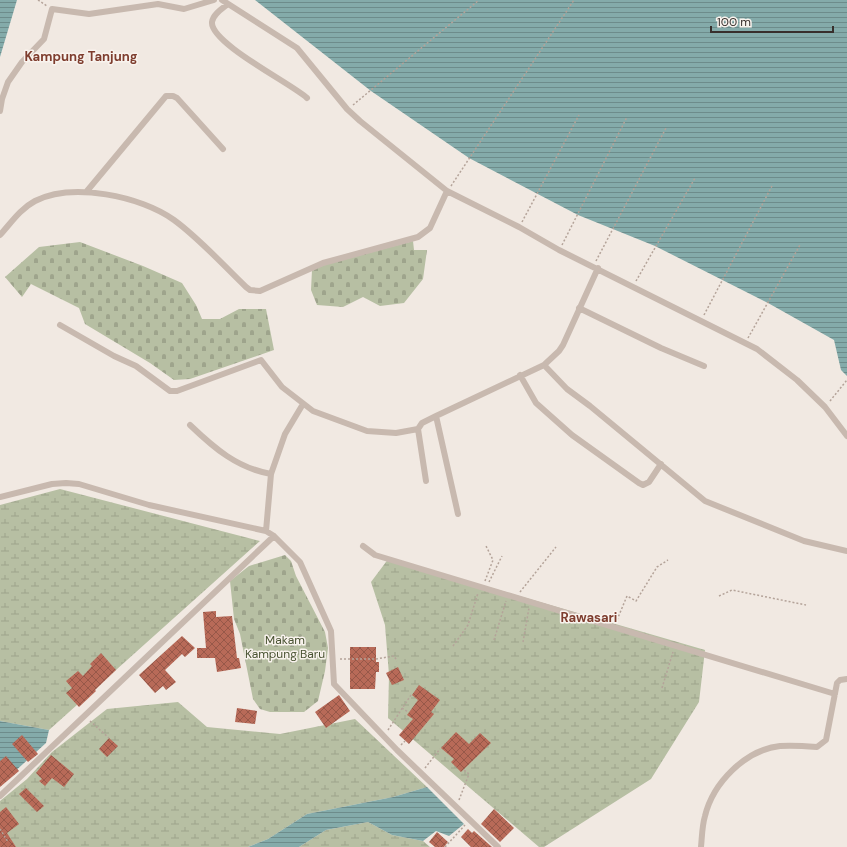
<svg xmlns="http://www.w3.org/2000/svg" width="847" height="847" font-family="'DM Sans',sans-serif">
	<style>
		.wetland { fill: url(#wetland-marsh) }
		.cemetery { fill: url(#cemetery-stones) }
		.water { fill: url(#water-rules) }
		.building { fill: url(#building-cross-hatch) }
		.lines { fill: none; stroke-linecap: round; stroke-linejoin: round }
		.path { stroke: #b4a399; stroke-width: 1.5; stroke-dasharray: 2 2; stroke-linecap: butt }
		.street { stroke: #c8b9af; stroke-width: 6 }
		.labels { text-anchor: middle; stroke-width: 3; stroke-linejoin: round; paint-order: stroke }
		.park-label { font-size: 12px; fill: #495332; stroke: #f9f3ee }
		.neighbourhood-label { font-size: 13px; font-weight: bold; fill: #7e3d2e; stroke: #f9f3ee }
	</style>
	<defs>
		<pattern id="wetland-marsh" width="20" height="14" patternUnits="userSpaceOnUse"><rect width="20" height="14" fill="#b7bfa3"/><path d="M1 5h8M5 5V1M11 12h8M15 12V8" fill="none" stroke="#9ea48c"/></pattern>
		<pattern id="cemetery-stones" width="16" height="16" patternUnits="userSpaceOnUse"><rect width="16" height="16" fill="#b7bfa3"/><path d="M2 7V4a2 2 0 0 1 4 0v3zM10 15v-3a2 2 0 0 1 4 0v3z" fill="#9ea48c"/></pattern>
		<pattern id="water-rules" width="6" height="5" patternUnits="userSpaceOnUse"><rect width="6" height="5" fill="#84abaa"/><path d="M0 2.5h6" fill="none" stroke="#6d8c8b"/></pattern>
		<pattern id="building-cross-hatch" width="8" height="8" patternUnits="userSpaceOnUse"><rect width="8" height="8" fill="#b86a58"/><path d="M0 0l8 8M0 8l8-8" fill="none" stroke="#975849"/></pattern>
	</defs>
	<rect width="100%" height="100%" fill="#f1e9e2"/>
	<path class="wetland" d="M 60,489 L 260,541 L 49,730 L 0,721 L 0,505 Z
		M 389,558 L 705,650 L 699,702 L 651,779 L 544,847 L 539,847 L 388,718 L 389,675 L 385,625 L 371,582 Z
		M 178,702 L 207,727 L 280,734 L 355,719 L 427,787 L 393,797 L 307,814 L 268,839 L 248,847 L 0,847 L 0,801 L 27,779 L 52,752 L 107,709 Z
		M 368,822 L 392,835 L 423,841 L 430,847 L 299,847 L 326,830 Z"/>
	<path class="cemetery" d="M 413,241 L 414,250 L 427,250 L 423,279 L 404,303 L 380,306 L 363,297 L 343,307 L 317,305 L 311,290 L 312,270 L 327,264 Z
		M 80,242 L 143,266 L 182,283 L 196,305 L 202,319 L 220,319 L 239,309 L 266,309 L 274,350 L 190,379 L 174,380 L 150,363 L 85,324 L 79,308 L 31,284 L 22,297 L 5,277 L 39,247 Z
		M 285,555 L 291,561 L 296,576 L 325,632 L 328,648 L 325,671 L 318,701 L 304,712 L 270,712 L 260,709 L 253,699 L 240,634 L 234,619 L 230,581 L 249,566 Z"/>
	<path class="water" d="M 0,0 L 17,0 L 0,57 Z
		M 255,0 L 847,0 L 847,376 L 841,370 L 834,340 L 768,303 L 655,246 L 578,215 L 469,158 L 371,91 Z
		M 0,721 L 49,730 L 46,743 L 0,785 Z
		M 427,787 L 464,824 L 449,836 L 436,831 L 423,841 L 392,835 L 368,822 L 326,830 L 299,847 L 248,847 L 268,839 L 307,814 L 393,797 Z"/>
	<path class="building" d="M 216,611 L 216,617 L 232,616 L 237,658 L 239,658 L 241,668 L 217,672 L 215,658 L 197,658 L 197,648 L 206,648 L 203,612 Z
		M 182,636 L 195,648 L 185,657 L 182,654 L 165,670 L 176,682 L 166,690 L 163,686 L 155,693 L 139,675 Z
		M 350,647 L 376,647 L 376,662 L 379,662 L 379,672 L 376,672 L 375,689 L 350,689 Z
		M 101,653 L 116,670 L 95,690 L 96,691 L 79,707 L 66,693 L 72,688 L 66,681 L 78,671 L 83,676 L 92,666 L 90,664 Z
		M 398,667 L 404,680 L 392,685 L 386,673 Z
		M 419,685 L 440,700 L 431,712 L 434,714 L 409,744 L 399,735 L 413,719 L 407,715 L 418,700 L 412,695 Z
		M 339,695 L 350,711 L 326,728 L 315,712 Z
		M 237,708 L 257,711 L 255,724 L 235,722 Z
		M 456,732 L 469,744 L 480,733 L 491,743 L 461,772 L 451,762 L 454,759 L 441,748 Z
		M 22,735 L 38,754 L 28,762 L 12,744 Z
		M 109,738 L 118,746 L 107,757 L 99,749 Z
		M 51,755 L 74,774 L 64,787 L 52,778 L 45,786 L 39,781 L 42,779 L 36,773 Z
		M 6,756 L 19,771 L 0,787 L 0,761 Z
		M 26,788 L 44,806 L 37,812 L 19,794 Z
		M 6,807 L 19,824 L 7,833 L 16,847 L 0,847 L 0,812 Z
		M 494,809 L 514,828 L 500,842 L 481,824 Z
		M 468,829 L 472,833 L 474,831 L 492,847 L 471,847 L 461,837 Z
		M 437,832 L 448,842 L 444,847 L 435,847 L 429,842 Z"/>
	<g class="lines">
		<path class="path" d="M 38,0 L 47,6
			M 353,105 L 479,0
			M 451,186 L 574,0
			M 522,222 L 579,115
			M 562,245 L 627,117
			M 596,261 L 666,128
			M 636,281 L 695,178
			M 704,315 L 772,186
			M 748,338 L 800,245
			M 830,401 L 847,380
			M 485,581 L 493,560 L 486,546
			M 489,582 L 502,556
			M 520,592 L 556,547
			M 719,596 L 732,590 L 806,605
			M 617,620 L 627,596 L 636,601 L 657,567 L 668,560
			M 494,640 L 506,601
			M 523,642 L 529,608
			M 453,646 L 468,625 L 478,593
			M 340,659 L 376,659 L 394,656 L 397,661
			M 662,688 L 673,652
			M 402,708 L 408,712
			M 90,721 L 109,738
			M 388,730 L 411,695
			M 401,745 L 405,741
			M 425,768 L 440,749
			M 459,800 L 469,774 L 464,770
			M 0,829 L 8,842
			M 445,847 L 465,825"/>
		<path class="street" d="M 222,0 L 297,48 L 347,109 L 360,121 L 447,191 L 519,227 L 559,250 L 757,349 L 797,380 L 825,407 L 847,436
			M 228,4 C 223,8 213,14 212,22 C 210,43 292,84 307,98
			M 0,111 L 2,99 L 8,82 L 22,62 L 44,39 L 52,9 L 89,14 L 158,4 L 184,9 L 214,0
			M 87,191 L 166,96 L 173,96 L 177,98 L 223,149
			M 0,235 C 11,223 20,209 35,201 C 72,182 141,196 174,220 C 200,239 223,265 246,287 L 250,290 L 260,291 L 323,263 L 418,237 L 430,228 L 447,191
			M 579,308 L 661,348 L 704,366
			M 60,325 L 114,356 L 136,366 L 170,391 L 177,391 L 261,360 L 282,387 L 313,411 L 367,431 L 396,433 L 418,429
			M 544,365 L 567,389 L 590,406 L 705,501 L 804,541 L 847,551
			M 520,375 L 536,403 L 572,435 L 639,483 L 643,485 L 649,482 L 661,464
			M 436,416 L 458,514
			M 190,425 C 214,448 237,468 271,474
			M 426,481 L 418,429 L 422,423 L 436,416 L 544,365 L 559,351 L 563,345 L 598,268
			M 0,497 L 52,484 L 66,483 L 79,484 L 149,505 L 266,531 L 274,536 L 300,562 L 331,631 L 334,684 L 397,750 L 498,847
			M 266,531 L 271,474 L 285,434 L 303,404
			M 363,546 L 375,555 L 835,694
			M 0,796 L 274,536
			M 701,847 C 702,837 702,826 705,816 C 713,783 745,750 780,746 C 792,745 805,746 817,747 L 826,740 L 837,683 L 840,680 L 847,679"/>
	</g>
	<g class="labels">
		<g class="park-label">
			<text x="285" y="644">Makam<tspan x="285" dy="14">Kampung Baru</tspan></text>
		</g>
		<g class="neighbourhood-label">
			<text x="81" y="61">Kampung Tanjung</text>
			<text x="589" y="622">Rawasari</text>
		</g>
	</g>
	<path d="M711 26v6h122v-6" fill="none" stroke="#382f2c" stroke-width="2"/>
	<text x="717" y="26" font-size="12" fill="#382f2c" stroke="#f9f3ee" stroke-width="3" paint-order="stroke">100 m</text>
</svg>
